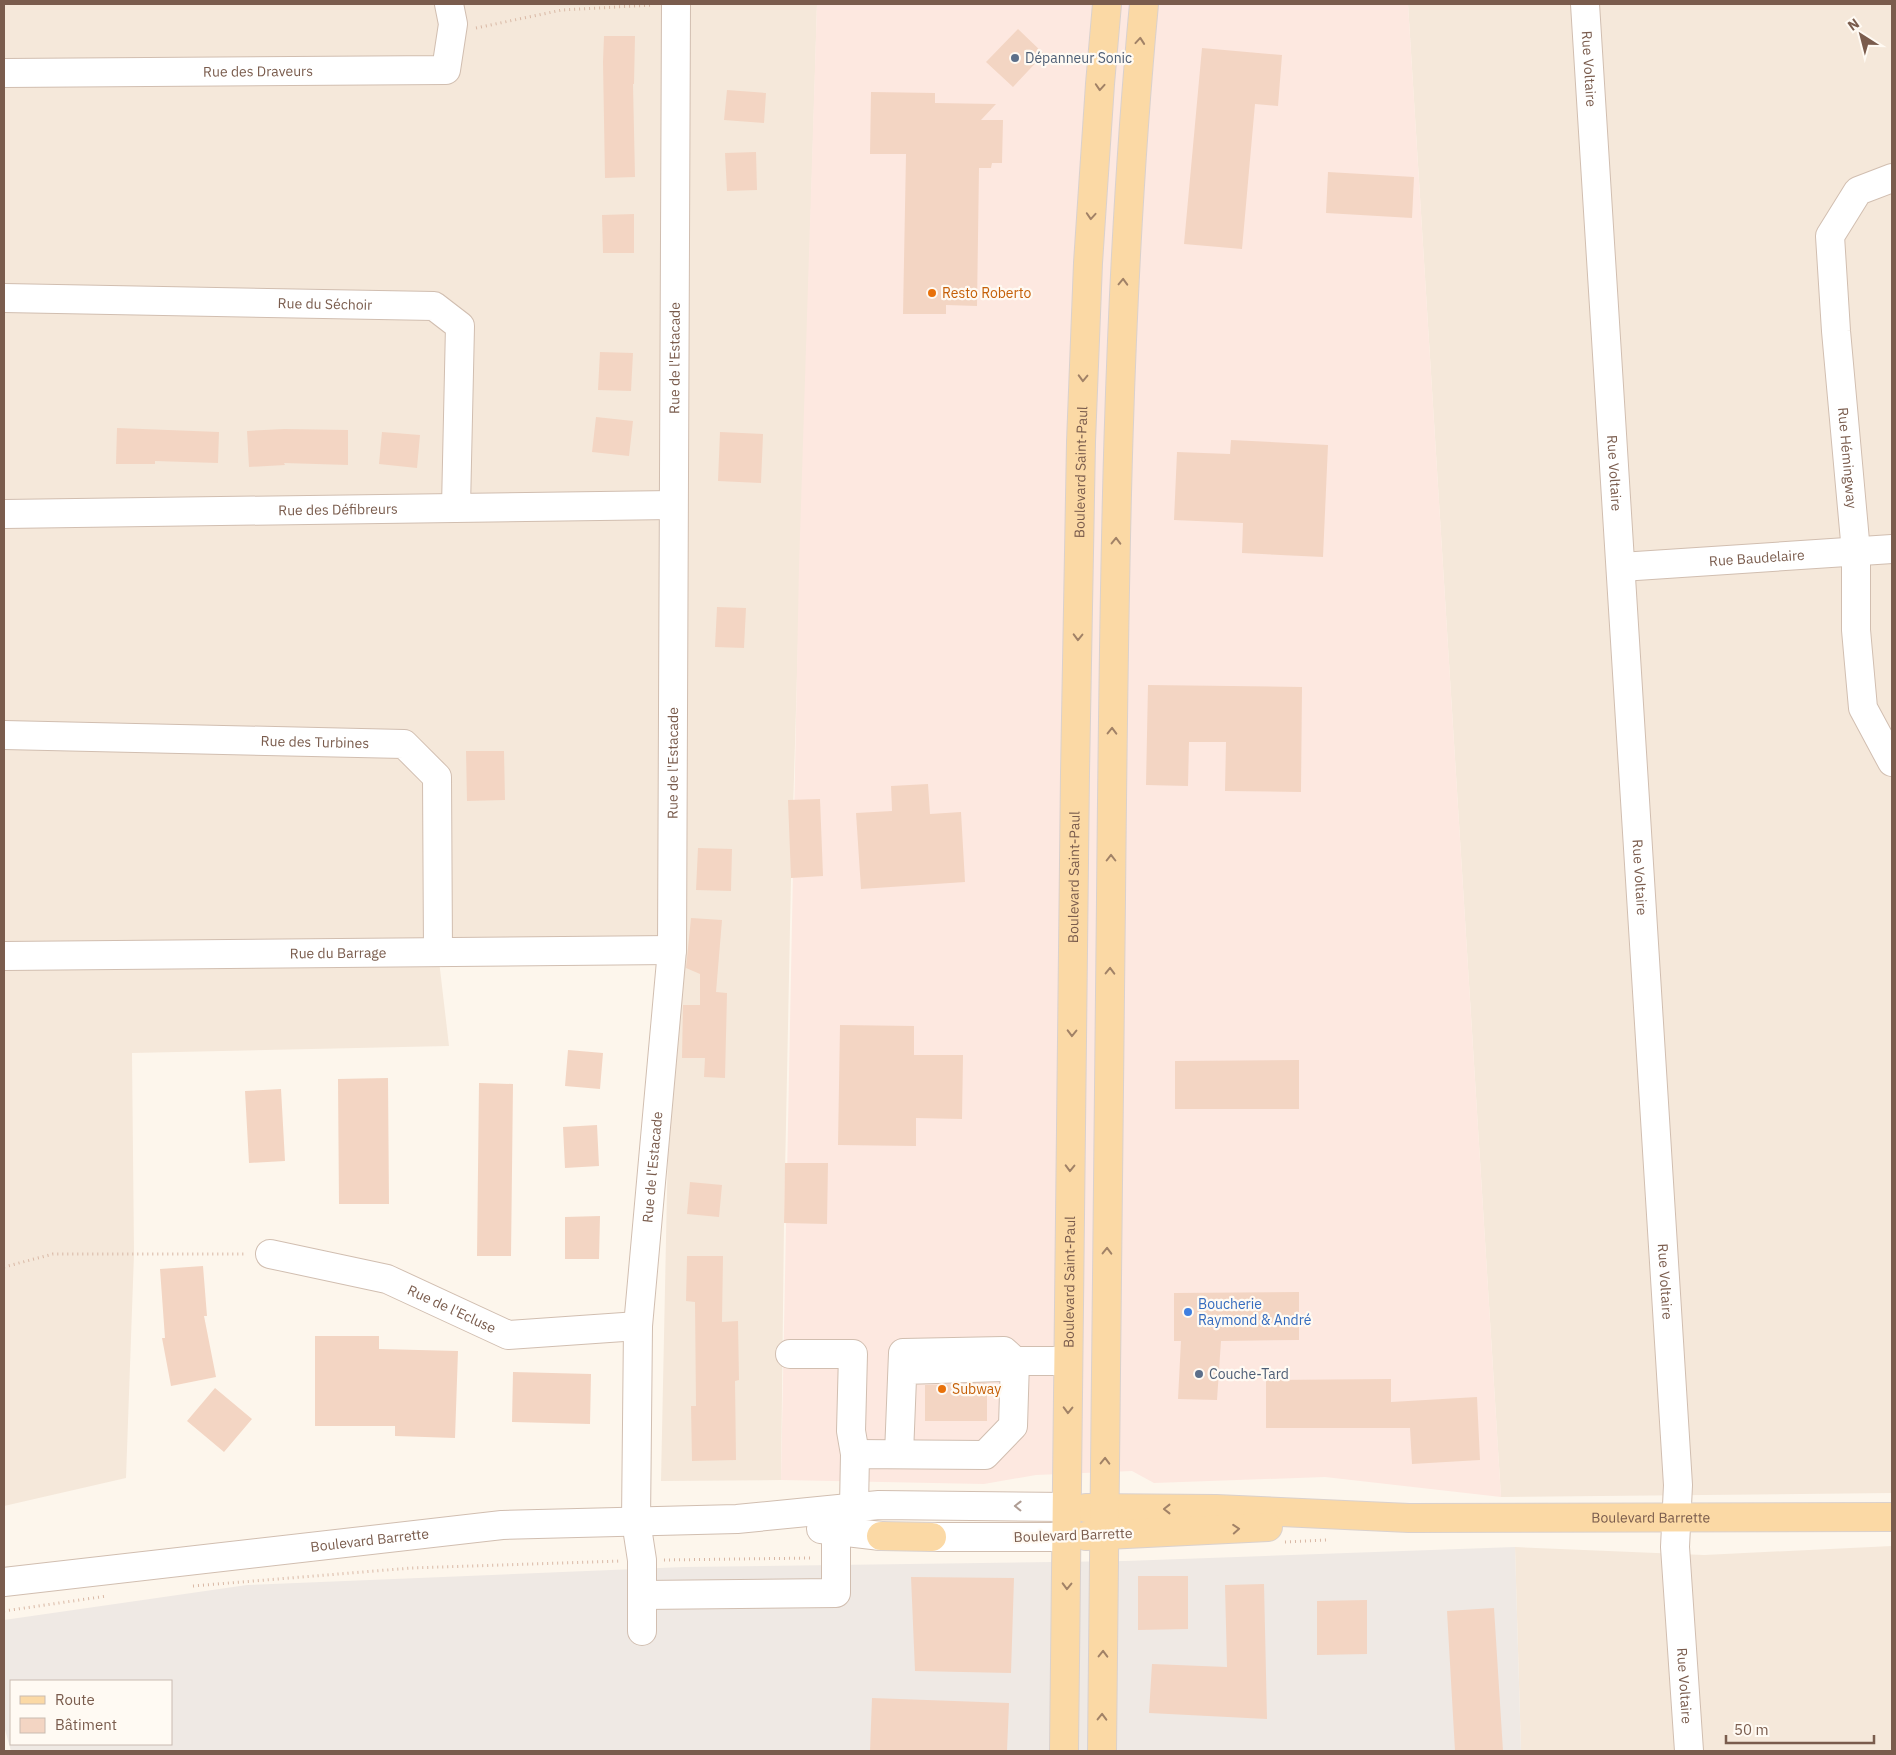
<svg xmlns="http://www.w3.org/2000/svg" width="1896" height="1755" font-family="'IBM Plex Sans',sans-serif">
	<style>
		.residential { fill: #f5e8da }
		.commercial { fill: #fde8e0 }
		.industrial { fill: #efe9e4; fill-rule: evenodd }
		.building { fill: #f3d5c3 }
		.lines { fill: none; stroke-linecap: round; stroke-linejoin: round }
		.minor-casing { stroke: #d1beb0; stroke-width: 30 }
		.major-casing { stroke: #dad1cd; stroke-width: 30 }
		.path { stroke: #d9b8a5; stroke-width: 3; stroke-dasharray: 1 4; stroke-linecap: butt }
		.minor { stroke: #fff; stroke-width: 28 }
		.major { stroke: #fbd9a5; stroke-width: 28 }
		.oneway { stroke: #a18267 }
		.oneway2 { stroke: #af9d94 }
		.service-dot { fill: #5c6f8a; stroke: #fffaf3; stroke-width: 2 }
		.food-dot { fill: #e8710a; stroke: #fffaf3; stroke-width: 2 }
		.shop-dot { fill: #3f7fe0; stroke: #fffaf3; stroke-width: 2 }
		.labels { text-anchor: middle; stroke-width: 4.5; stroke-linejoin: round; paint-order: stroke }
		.service-label { font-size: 14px; fill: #4e5e75; stroke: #fffaf3; text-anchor: start }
		.street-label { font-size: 14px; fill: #7a5c4d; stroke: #fffaf3 }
		.food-label { font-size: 14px; fill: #c56008; stroke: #fffaf3; text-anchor: start }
		.shop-label { font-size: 14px; fill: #366cbe; stroke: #fffaf3; text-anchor: start }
	</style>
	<rect width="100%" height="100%" fill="#fdf6ec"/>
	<path class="residential" d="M 4,4 L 817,4 L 791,878 L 784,1223 L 781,1480 L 661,1481 L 672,950 L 438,952 L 449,1046 L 132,1053 L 134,1254 L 126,1478 L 4,1506 Z
		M 1408,4 L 1892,4 L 1892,1493 L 1501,1497 Z
		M 1892,1546 L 1892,1751 L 1521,1751 L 1515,1547 L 1704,1555 Z"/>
	<path class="commercial" d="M 817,4 L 1408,4 L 1501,1497 L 1325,1477 L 1154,1483 L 1132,1471 L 1036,1475 L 984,1484 L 781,1480 L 799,567 Z"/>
	<path class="industrial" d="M 1515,1547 L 1521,1751 L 11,1751 L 4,1726 L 4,1620 L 247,1585 L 684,1567 L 1125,1561 ZM 11,1681 L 171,1681 L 171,1744 L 11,1744 Z"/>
	<path class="building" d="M 1018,29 L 1044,54 L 1013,87 L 986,62 Z
		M 604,36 L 635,36 L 634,84 L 633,84 L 635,177 L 605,178 L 603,62 Z
		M 1202,48 L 1282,55 L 1278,106 L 1255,104 L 1242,249 L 1184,244 Z
		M 727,90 L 766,93 L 764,123 L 724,120 Z
		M 871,92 L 935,93 L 935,103 L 996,104 L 981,120 L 1003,120 L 1002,163 L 992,163 L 991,168 L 979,168 L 977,306 L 946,305 L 946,314 L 903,314 L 906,154 L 870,154 Z
		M 756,152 L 757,190 L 727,191 L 725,153 Z
		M 1328,172 L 1414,177 L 1412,218 L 1326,213 Z
		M 634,214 L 634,253 L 603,253 L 602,215 Z
		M 600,352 L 633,353 L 631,391 L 598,390 Z
		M 596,417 L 633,421 L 629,456 L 592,452 Z
		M 117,428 L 219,432 L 218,463 L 155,461 L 155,464 L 116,464 Z
		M 284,429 L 348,430 L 348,465 L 284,463 L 285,465 L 249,467 L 247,431 Z
		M 382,432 L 420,435 L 417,468 L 379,464 Z
		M 720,432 L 763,434 L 761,483 L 718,481 Z
		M 1231,440 L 1328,445 L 1323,557 L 1242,553 L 1243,523 L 1174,520 L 1177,452 L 1230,454 Z
		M 717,607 L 746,608 L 744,648 L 715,647 Z
		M 1148,685 L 1302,687 L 1301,792 L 1225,791 L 1226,742 L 1189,742 L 1188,786 L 1146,785 Z
		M 466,751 L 504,751 L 505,800 L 467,801 Z
		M 928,784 L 930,814 L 961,812 L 965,882 L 861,889 L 856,813 L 892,811 L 891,786 Z
		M 820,799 L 823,876 L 791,878 L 788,800 Z
		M 698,848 L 732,849 L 731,891 L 696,890 Z
		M 691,918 L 722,920 L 716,992 L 727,993 L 725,1078 L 704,1077 L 705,1058 L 682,1058 L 683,1005 L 700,1005 L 700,974 L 686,968 Z
		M 840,1025 L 914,1026 L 914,1055 L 963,1055 L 962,1119 L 916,1118 L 916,1146 L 838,1145 Z
		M 568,1050 L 603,1053 L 600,1089 L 565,1086 Z
		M 1299,1060 L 1299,1109 L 1175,1109 L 1175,1061 Z
		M 388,1078 L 389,1204 L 339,1204 L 338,1079 Z
		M 479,1083 L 513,1084 L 511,1256 L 477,1256 Z
		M 281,1089 L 285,1161 L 249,1163 L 245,1091 Z
		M 597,1125 L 599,1166 L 565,1168 L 563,1127 Z
		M 785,1163 L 828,1163 L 827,1224 L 784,1223 Z
		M 690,1182 L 722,1185 L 719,1217 L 687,1214 Z
		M 600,1216 L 599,1259 L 565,1259 L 565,1217 Z
		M 687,1256 L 723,1256 L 722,1322 L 738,1321 L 739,1380 L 735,1381 L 736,1460 L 692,1461 L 691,1406 L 696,1406 L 695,1302 L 686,1301 Z
		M 203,1266 L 207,1316 L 204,1316 L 216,1377 L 171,1386 L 162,1338 L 165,1338 L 160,1269 Z
		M 1299,1292 L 1299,1340 L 1221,1341 L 1217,1400 L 1178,1399 L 1181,1341 L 1174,1341 L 1174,1293 Z
		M 315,1336 L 379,1336 L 379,1349 L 458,1351 L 455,1438 L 395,1436 L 395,1426 L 315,1426 Z
		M 513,1372 L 591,1374 L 590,1424 L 512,1422 Z
		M 1391,1379 L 1391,1402 L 1477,1397 L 1480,1460 L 1412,1464 L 1410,1428 L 1266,1428 L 1266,1380 Z
		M 987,1383 L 987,1421 L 925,1421 L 925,1385 Z
		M 215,1388 L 252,1419 L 224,1452 L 187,1421 Z
		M 1138,1576 L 1188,1576 L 1188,1629 L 1138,1630 Z
		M 911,1577 L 1014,1578 L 1011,1673 L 915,1671 Z
		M 1264,1584 L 1267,1719 L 1149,1713 L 1152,1664 L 1227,1667 L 1225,1585 Z
		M 1367,1600 L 1367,1654 L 1317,1655 L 1317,1601 Z
		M 1494,1608 L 1503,1751 L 1455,1751 L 1447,1611 Z
		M 872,1698 L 1009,1703 L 1007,1751 L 870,1751 Z"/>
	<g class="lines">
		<defs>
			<g id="minor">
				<path id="s1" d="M 1585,4 L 1678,1485 L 1675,1547 L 1689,1751"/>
				<path id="s2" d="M 4,73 L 446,70 L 453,24 L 449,4"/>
				<path id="s3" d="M 1892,178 L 1858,191 L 1830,236 L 1836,331 L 1856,552 L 1856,630 L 1863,708 L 1892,762"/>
				<path id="s4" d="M 4,298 L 434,306 L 460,326 L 456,507"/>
				<path id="s5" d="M 4,514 L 673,505"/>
				<path id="s6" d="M 1621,567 L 1892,549"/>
				<path id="s7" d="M 4,735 L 404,744 L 437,777 L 438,952"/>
				<path id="s8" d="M 4,956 L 672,950"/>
				<path id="s9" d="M 270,1254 L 387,1279 L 508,1335 L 638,1326"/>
				<path d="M 790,1354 L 853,1354 L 851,1431 L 855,1454"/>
				<path d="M 899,1454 L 903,1353 L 1004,1351 L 1015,1361 L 1003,1367 L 903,1370"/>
				<path d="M 821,1529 L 881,1536"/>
				<path d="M 932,1537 L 1067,1537"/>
				<path id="s10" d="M 4,1582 L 502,1525 L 737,1519 L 879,1505 L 1067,1507"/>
				<path d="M 642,1595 L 836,1593 L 836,1530 L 854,1507 L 855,1454 L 985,1455 L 1013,1426 L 1015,1361 L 1068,1361"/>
				<path id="s11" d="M 642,1631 L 642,1560 L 636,1521 L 638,1326 L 672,950 L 676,4"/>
			</g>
			<g id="major">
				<path id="s12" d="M 1086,1508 L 1216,1509 L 1409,1518 L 1892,1517"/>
				<path d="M 881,1536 L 932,1537"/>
				<path d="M 1086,1536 L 1268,1527"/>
				<path id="s13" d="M 1064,1751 L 1075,773 L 1081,442 L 1088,263 L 1100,84 L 1107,4"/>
				<path d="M 1102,1751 C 1106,1467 1109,1183 1111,899 C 1114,600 1116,301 1144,4"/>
			</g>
		</defs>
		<use href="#minor" class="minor-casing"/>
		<use href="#major" class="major-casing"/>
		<path class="path" d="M 476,28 L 562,10 L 653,5
			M 4,1267 L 53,1254 L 247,1254
			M 1285,1542 L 1327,1540
			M 664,1560 L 813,1558
			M 193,1586 L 411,1568 L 621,1561
			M 4,1611 L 107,1596"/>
		<use href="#minor" class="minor"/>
		<use href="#major" class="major"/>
	</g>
	<defs><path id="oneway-chevron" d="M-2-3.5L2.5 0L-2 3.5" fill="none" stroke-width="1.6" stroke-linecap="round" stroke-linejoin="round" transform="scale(1.25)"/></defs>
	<g class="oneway">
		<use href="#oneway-chevron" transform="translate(1140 41) rotate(-85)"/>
		<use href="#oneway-chevron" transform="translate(1100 87) rotate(94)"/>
		<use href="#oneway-chevron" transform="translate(1091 216) rotate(94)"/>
		<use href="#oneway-chevron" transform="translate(1123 282) rotate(-88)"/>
		<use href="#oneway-chevron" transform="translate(1083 378) rotate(92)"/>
		<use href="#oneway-chevron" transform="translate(1116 541) rotate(-89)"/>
		<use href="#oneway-chevron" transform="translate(1078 637) rotate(91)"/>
		<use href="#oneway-chevron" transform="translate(1112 731) rotate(-89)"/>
		<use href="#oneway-chevron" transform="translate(1111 858) rotate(-90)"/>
		<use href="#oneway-chevron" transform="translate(1110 971) rotate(-89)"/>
		<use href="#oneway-chevron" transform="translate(1072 1033) rotate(91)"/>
		<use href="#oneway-chevron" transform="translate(1070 1168) rotate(91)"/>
		<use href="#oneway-chevron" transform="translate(1107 1251) rotate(-89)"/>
		<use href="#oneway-chevron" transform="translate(1068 1410) rotate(91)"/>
		<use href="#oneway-chevron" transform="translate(1105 1461) rotate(-89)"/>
		<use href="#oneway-chevron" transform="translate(1167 1509) rotate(180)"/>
		<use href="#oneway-chevron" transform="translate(1236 1529) rotate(-4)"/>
		<use href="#oneway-chevron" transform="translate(1067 1586) rotate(91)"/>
		<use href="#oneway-chevron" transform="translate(1103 1654) rotate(-89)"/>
		<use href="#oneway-chevron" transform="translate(1102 1717) rotate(-89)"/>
	</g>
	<use class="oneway2" href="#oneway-chevron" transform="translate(1018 1506) rotate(-179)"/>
	<g class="service-dot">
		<circle cx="1015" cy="58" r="5"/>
		<circle cx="1199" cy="1374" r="5"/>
	</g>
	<g class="food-dot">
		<circle cx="932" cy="293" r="5"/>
		<circle cx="942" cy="1389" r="5"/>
	</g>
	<circle class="shop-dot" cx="1188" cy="1312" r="5"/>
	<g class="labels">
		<g class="service-label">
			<text x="1025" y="63">Dépanneur Sonic</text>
			<text x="1209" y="1379">Couche-Tard</text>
		</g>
		<g class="street-label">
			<text dy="5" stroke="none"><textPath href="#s1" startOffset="65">Rue Voltaire</textPath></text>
			<text dy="5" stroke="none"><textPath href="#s2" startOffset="254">Rue des Draveurs</textPath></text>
			<text dy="5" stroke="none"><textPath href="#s4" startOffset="321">Rue du Séchoir</textPath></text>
			<text dy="5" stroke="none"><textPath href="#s11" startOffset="1275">Rue de l'Estacade</textPath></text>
			<text dy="5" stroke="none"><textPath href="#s3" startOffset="312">Rue Hémingway</textPath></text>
			<text dy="5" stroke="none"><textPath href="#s13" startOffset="1279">Boulevard Saint-Paul</textPath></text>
			<text dy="5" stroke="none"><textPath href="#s1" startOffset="470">Rue Voltaire</textPath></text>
			<text dy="5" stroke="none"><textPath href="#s5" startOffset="334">Rue des Défibreurs</textPath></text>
			<text dy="5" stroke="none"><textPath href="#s6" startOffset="136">Rue Baudelaire</textPath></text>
			<text dy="5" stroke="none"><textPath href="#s7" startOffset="311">Rue des Turbines</textPath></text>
			<text dy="5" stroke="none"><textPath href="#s11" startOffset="870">Rue de l'Estacade</textPath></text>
			<text dy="5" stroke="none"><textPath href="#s13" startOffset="874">Boulevard Saint-Paul</textPath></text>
			<text dy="5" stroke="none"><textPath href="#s1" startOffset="875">Rue Voltaire</textPath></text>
			<text dy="5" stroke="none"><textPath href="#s8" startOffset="334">Rue du Barrage</textPath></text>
			<text dy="5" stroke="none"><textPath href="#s11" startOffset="465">Rue de l'Estacade</textPath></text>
			<text dy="5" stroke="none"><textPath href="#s13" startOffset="469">Boulevard Saint-Paul</textPath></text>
			<text dy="5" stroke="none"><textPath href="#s1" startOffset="1280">Rue Voltaire</textPath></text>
			<text dy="5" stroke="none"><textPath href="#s9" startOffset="191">Rue de l'Ecluse</textPath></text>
			<text dy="5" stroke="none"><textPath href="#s12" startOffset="565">Boulevard Barrette</textPath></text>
			<text transform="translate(1073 1535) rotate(-2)" y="5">Boulevard Barrette</text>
			<text dy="5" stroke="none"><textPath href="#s10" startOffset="368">Boulevard Barrette</textPath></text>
			<text dy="5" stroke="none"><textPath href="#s1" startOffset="1685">Rue Voltaire</textPath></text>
		</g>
		<g class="food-label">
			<text x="942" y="298">Resto Roberto</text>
			<text x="952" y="1394">Subway</text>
		</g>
		<g class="shop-label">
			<text x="1198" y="1309">Boucherie<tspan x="1198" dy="16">Raymond &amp; André</tspan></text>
		</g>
	</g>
	<rect width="1896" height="1755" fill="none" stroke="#7a5c4d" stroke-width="10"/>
	<rect x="10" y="1680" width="162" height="65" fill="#fffaf3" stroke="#cabbb1"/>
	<rect x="20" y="1696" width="25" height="8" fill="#fbd9a5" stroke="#cabbb1"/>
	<text x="55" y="1705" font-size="15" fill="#7a5c4d">Route</text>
	<rect x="20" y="1718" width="25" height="15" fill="#f3d5c3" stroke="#cabbb1"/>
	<text x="55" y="1730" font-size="15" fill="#7a5c4d">Bâtiment</text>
	<g transform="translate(1861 35) rotate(324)" stroke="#fffaf3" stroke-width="4" paint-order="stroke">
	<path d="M0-4L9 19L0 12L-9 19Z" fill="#7a5c4d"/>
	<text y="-8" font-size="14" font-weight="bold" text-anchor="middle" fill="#7a5c4d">N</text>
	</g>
	<path d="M1726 1735v8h148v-8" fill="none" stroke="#7a5c4d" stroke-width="2.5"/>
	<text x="1734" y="1735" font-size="15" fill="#7a5c4d" stroke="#fffaf3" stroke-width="4" paint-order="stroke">50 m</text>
</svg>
